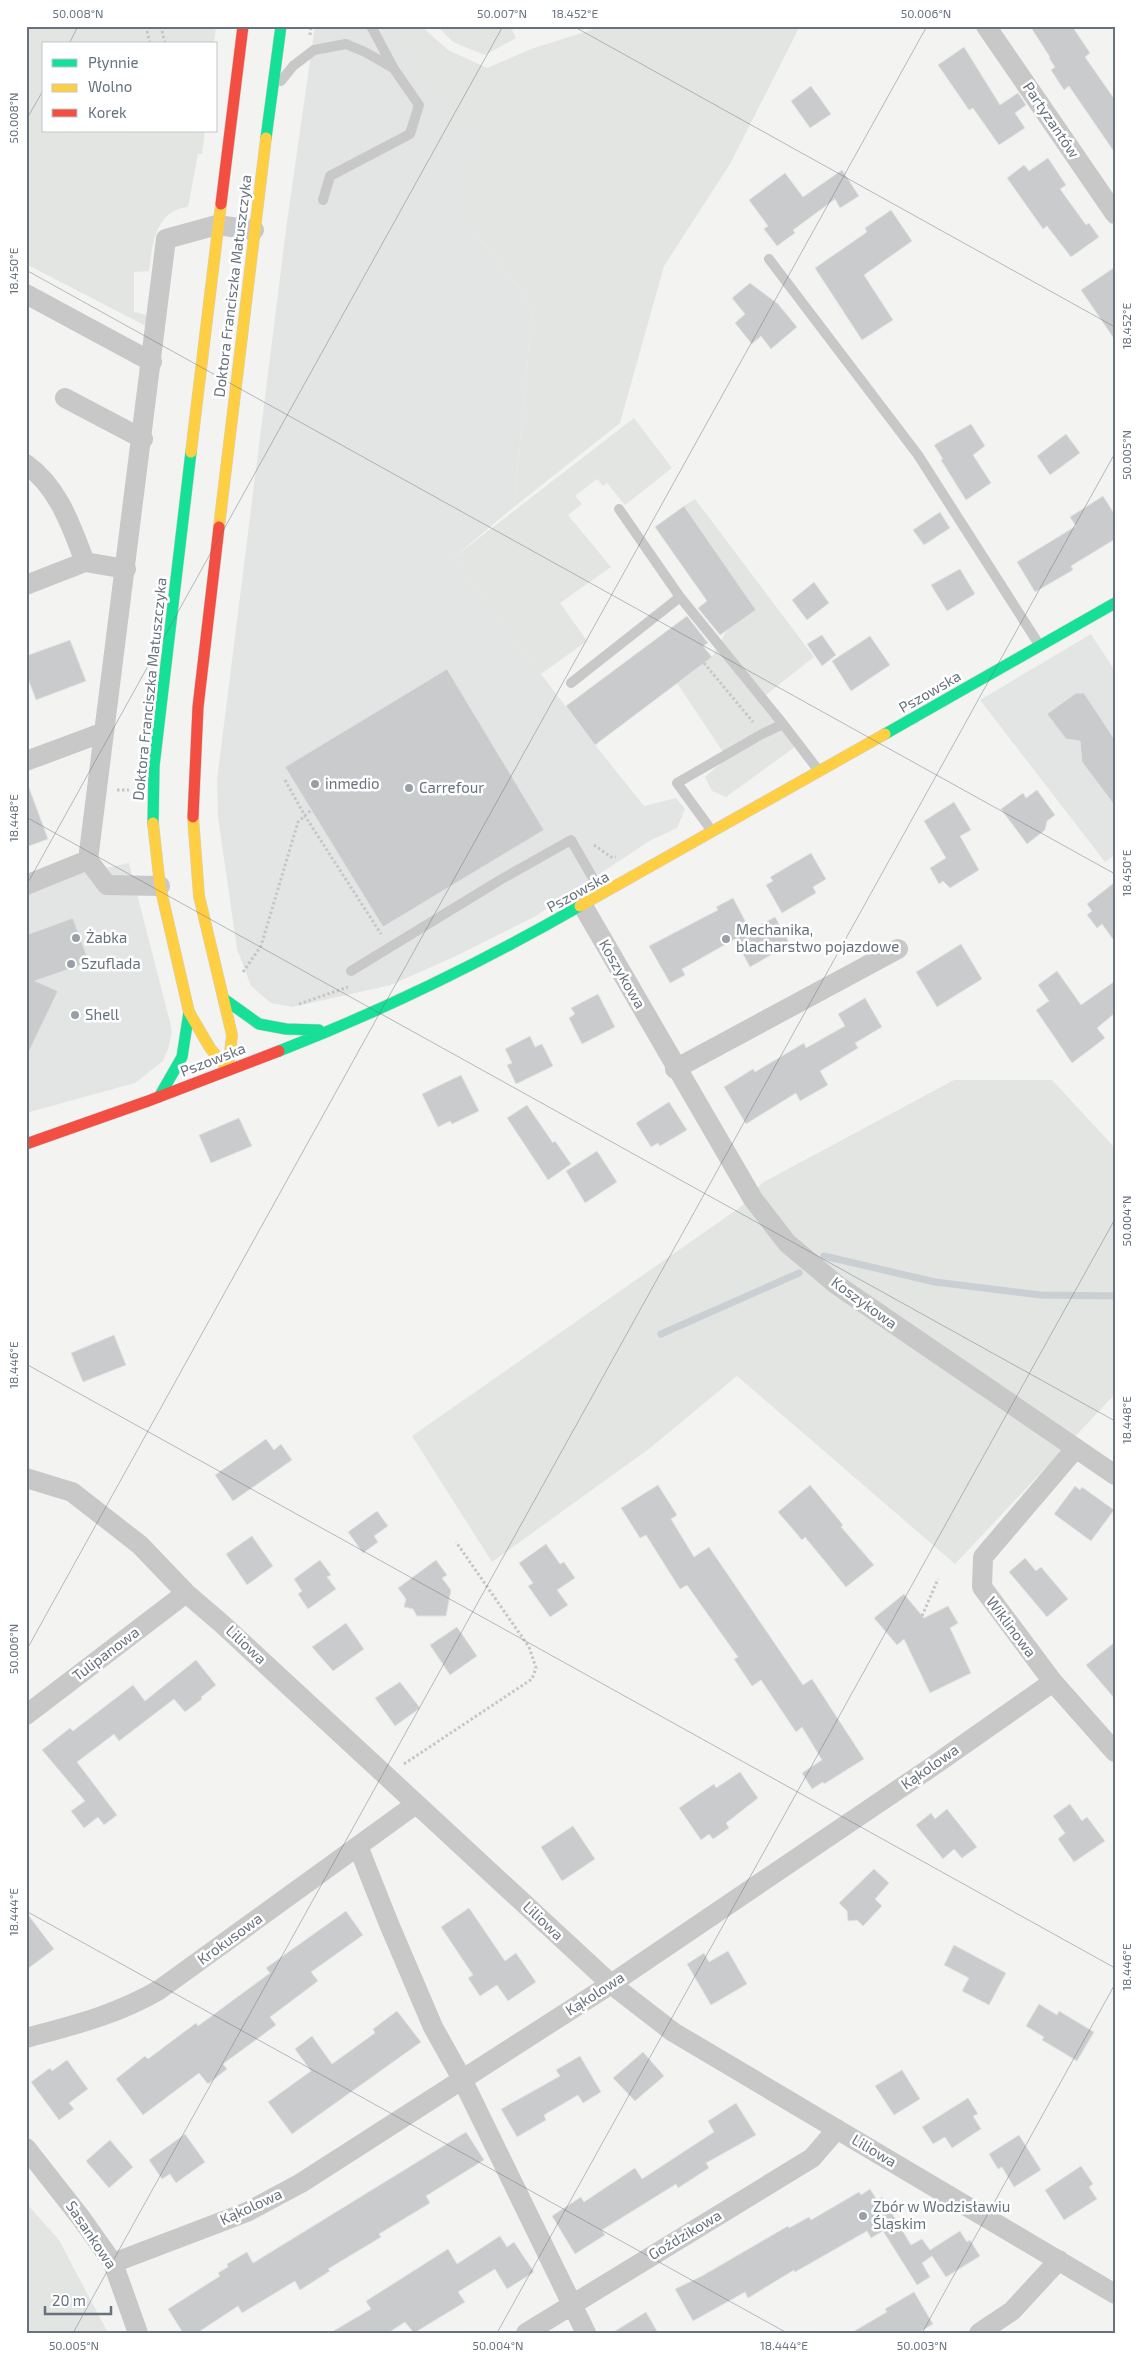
<svg xmlns="http://www.w3.org/2000/svg" width="1141" height="2359" font-family="'Exo 2',sans-serif">
	<style>
		.built { fill: #e3e5e4 }
		.green { fill: #e2e5e1 }
		.lines { fill: none; stroke-linecap: round; stroke-linejoin: round }
		.stream { stroke: #c9cfd2; stroke-width: 7 }
		.building { fill: #cacbcc; stroke: #e2e2e2 }
		.fast-casing { stroke: #d0d1d1; stroke-width: 12 }
		.slow-casing { stroke: #d0d1d1; stroke-width: 12 }
		.jam-casing { stroke: #d0d1d1; stroke-width: 12 }
		.path { stroke: #c6c6c7; stroke-width: 3; stroke-dasharray: 2.5 2.5; stroke-linecap: butt }
		.lane { stroke: #c8c8c9; stroke-width: 10 }
		.street { stroke: #c8c8c9; stroke-width: 20 }
		.fast { stroke: #16e098; stroke-width: 11 }
		.slow { stroke: #ffcf43; stroke-width: 11 }
		.jam { stroke: #f24e42; stroke-width: 11 }
		.ticks { fill: none; stroke: #67727e; stroke-width: 1; stroke-opacity: 0.45 }
		.poi-dot { fill: #989fa7; stroke: #fff; stroke-width: 2 }
		.labels { text-anchor: middle; stroke-width: 5; stroke-linejoin: round; paint-order: stroke }
		.street-label { font-size: 15px; fill: #67727e; stroke: #fff }
		.poi-label { font-size: 15px; fill: #67727e; stroke: #fff; text-anchor: start }
		.neatline { fill: none; stroke: #67727e; stroke-width: 2 }
		.ticks-label { font-size: 12px; text-anchor: middle; fill: #67727e }
	</style>
	<rect width="100%" height="100%" fill="#f3f3f2"/>
	<path class="built" d="M 315,26 L 394,26 L 490,130 L 473,230 L 519,287 L 532,314 L 514,507 L 453,558 L 595,745 L 644,806 L 676,798 L 685,809 L 677,828 L 651,840 L 534,917 L 456,956 L 391,985 L 293,1007 L 271,1003 L 251,986 L 237,949 L 218,817 L 217,780 L 287,222 Z
		M 1091,634 L 1115,671 L 1115,855 L 1105,862 L 980,700 Z
		M 129,863 L 170,1022 L 172,1032 L 168,1049 L 163,1061 L 135,1083 L 26,1113 L 26,892 L 68,876 Z"/>
	<path class="green" d="M 26,26 L 216,26 L 214,44 L 44,44 L 44,131 L 205,131 L 202,154 L 198,154 L 188,207 C 156,210 152,244 149,271 L 134,272 L 134,312 L 147,315 L 146,326 L 26,264 Z
		M 392,26 L 421,26 L 448,50 L 487,68 L 534,48 L 604,26 L 800,26 L 730,164 L 664,266 L 620,423 L 514,507 L 532,314 L 519,287 L 473,230 L 465,178 L 488,135 L 452,121 Z
		M 437,26 L 510,26 L 516,38 L 485,55 L 453,42 Z
		M 634,418 L 672,468 L 625,505 L 607,483 L 603,486 L 597,479 L 575,496 L 582,504 L 568,515 L 611,567 L 560,603 L 587,641 L 541,674 L 453,558 Z
		M 695,499 L 814,657 L 762,698 L 799,744 L 726,797 L 712,791 L 705,777 L 727,758 L 677,683 L 712,657 L 727,630 L 756,610 L 684,506 Z
		M 954,1080 L 1052,1080 L 1115,1148 L 1115,1394 L 955,1564 L 737,1376 L 650,1448 L 492,1562 L 412,1436 L 742,1206 L 762,1183 Z
		M 26,2203 L 59,2240 L 108,2333 L 26,2333 Z"/>
	<g class="lines">
		<path class="stream" d="M 824,1256 L 935,1282 L 1041,1295 L 1115,1296
			M 661,1334 L 799,1273"/>
	</g>
	<path class="building" d="M 1030,26 L 1072,26 L 1090,53 L 1085,57 L 1115,100 L 1115,153 L 1069,86 L 1064,90 L 1051,70 L 1055,67 L 1049,58 L 1050,57 Z
		M 964,47 L 1000,105 L 1018,93 L 1026,105 L 1015,113 L 1025,128 L 999,145 L 973,108 L 969,110 L 938,65 Z
		M 811,86 L 831,114 L 810,128 L 791,101 Z
		M 1048,158 L 1066,185 L 1060,189 L 1086,225 L 1089,223 L 1099,237 L 1071,257 L 1047,226 L 1043,229 L 1007,178 L 1024,165 L 1029,171 Z
		M 842,170 L 859,196 L 840,208 L 835,199 L 793,230 L 795,233 L 777,246 L 764,229 L 768,226 L 749,200 L 785,173 L 803,197 Z
		M 891,210 L 912,241 L 864,275 L 893,320 L 862,340 L 815,268 L 867,232 L 865,228 Z
		M 1115,267 L 1115,340 L 1081,290 Z
		M 750,283 L 778,304 L 797,327 L 771,349 L 761,336 L 752,344 L 735,323 L 745,314 L 732,298 Z
		M 971,424 L 985,446 L 973,455 L 991,483 L 966,500 L 941,460 L 943,459 L 934,445 Z
		M 1066,434 L 1080,453 L 1050,475 L 1037,456 Z
		M 1103,496 L 1115,515 L 1115,539 L 1071,566 L 1073,570 L 1035,592 L 1017,562 L 1076,526 L 1070,517 Z
		M 684,506 L 756,610 L 720,635 L 698,608 L 707,601 L 655,527 Z
		M 940,512 L 950,528 L 924,545 L 913,530 Z
		M 960,569 L 975,594 L 947,611 L 931,585 Z
		M 814,582 L 829,603 L 807,620 L 792,600 Z
		M 687,616 L 708,643 L 703,646 L 712,657 L 595,745 L 566,706 Z
		M 822,635 L 836,655 L 822,666 L 807,644 Z
		M 870,636 L 890,665 L 851,691 L 832,661 Z
		M 70,640 L 86,681 L 36,700 L 26,673 L 26,656 Z
		M 447,669 L 544,830 L 383,927 L 285,767 Z
		M 1076,693 L 1084,693 L 1115,740 L 1115,806 L 1082,762 L 1080,741 L 1066,739 L 1047,714 Z
		M 26,785 L 28,785 L 48,839 L 26,847 Z
		M 1037,790 L 1055,815 L 1047,821 L 1045,830 L 1027,844 L 1001,809 L 1023,793 L 1026,798 Z
		M 954,802 L 971,830 L 960,836 L 979,870 L 950,888 L 943,881 L 939,884 L 930,868 L 946,858 L 924,821 Z
		M 811,853 L 826,879 L 813,887 L 816,893 L 782,913 L 766,885 L 773,881 L 770,877 Z
		M 1115,882 L 1115,942 L 1102,924 L 1097,928 L 1087,915 L 1092,911 L 1087,904 Z
		M 733,898 L 750,930 L 775,917 L 790,944 L 750,967 L 735,939 L 682,969 L 685,975 L 670,983 L 649,946 L 718,910 L 716,907 Z
		M 73,918 L 89,962 L 35,981 L 58,991 L 26,1058 L 26,935 Z
		M 961,944 L 982,979 L 937,1007 L 916,972 Z
		M 1057,971 L 1081,1005 L 1115,981 L 1115,1013 L 1097,1028 L 1105,1038 L 1072,1063 L 1036,1010 L 1049,1001 L 1038,985 Z
		M 598,994 L 615,1027 L 582,1044 L 569,1018 L 575,1014 L 571,1008 Z
		M 865,998 L 882,1027 L 855,1043 L 858,1048 L 820,1071 L 828,1085 L 800,1101 L 796,1093 L 746,1124 L 724,1087 L 753,1069 L 755,1072 L 804,1043 L 806,1048 L 845,1026 L 838,1014 Z
		M 530,1036 L 535,1047 L 542,1044 L 553,1066 L 516,1084 L 507,1065 L 512,1063 L 505,1049 Z
		M 461,1075 L 479,1111 L 452,1124 L 450,1121 L 438,1127 L 422,1094 Z
		M 669,1102 L 687,1130 L 660,1146 L 658,1143 L 651,1147 L 636,1123 Z
		M 527,1105 L 553,1143 L 555,1141 L 571,1164 L 548,1180 L 507,1118 Z
		M 239,1118 L 252,1146 L 211,1163 L 199,1135 Z
		M 597,1151 L 617,1182 L 585,1203 L 566,1171 Z
		M 114,1335 L 126,1365 L 83,1382 L 71,1353 Z
		M 266,1439 L 274,1450 L 281,1444 L 292,1460 L 233,1501 L 215,1475 Z
		M 658,1485 L 677,1515 L 671,1519 L 694,1557 L 709,1547 L 803,1685 L 812,1679 L 864,1759 L 824,1784 L 823,1782 L 812,1789 L 802,1773 L 822,1760 L 802,1727 L 796,1732 L 761,1680 L 752,1686 L 734,1659 L 738,1657 L 687,1585 L 680,1589 L 646,1535 L 640,1538 L 621,1508 Z
		M 810,1485 L 843,1525 L 841,1527 L 874,1565 L 846,1587 L 805,1537 L 802,1540 L 778,1512 Z
		M 1075,1486 L 1080,1490 L 1082,1487 L 1114,1510 L 1091,1541 L 1054,1514 Z
		M 377,1511 L 388,1526 L 374,1536 L 378,1542 L 363,1553 L 348,1532 Z
		M 252,1536 L 273,1566 L 247,1585 L 226,1554 Z
		M 546,1544 L 560,1564 L 564,1562 L 575,1578 L 557,1590 L 568,1605 L 550,1617 L 528,1586 L 533,1583 L 519,1563 Z
		M 1025,1558 L 1036,1571 L 1041,1567 L 1068,1599 L 1047,1617 L 1009,1572 Z
		M 320,1560 L 331,1575 L 327,1577 L 336,1589 L 308,1609 L 298,1594 L 302,1591 L 294,1579 Z
		M 436,1560 L 447,1575 L 442,1578 L 451,1590 L 446,1616 L 417,1616 L 413,1609 L 404,1607 L 406,1599 L 398,1588 Z
		M 904,1594 L 924,1618 L 948,1606 L 958,1623 L 950,1628 L 971,1673 L 930,1693 L 904,1639 L 897,1645 L 874,1618 Z
		M 346,1623 L 364,1649 L 333,1671 L 312,1647 Z
		M 457,1627 L 477,1656 L 450,1675 L 430,1645 Z
		M 1115,1642 L 1115,1699 L 1086,1665 Z
		M 196,1660 L 216,1685 L 201,1697 L 202,1699 L 185,1712 L 174,1699 L 119,1741 L 114,1734 L 77,1762 L 117,1815 L 104,1825 L 98,1817 L 84,1828 L 71,1811 L 85,1801 L 42,1750 L 70,1728 L 73,1731 L 133,1685 L 145,1701 Z
		M 400,1682 L 420,1708 L 395,1726 L 375,1698 Z
		M 740,1772 L 758,1798 L 726,1823 L 729,1828 L 713,1839 L 709,1834 L 701,1840 L 679,1808 L 714,1784 L 716,1788 Z
		M 1070,1804 L 1082,1821 L 1087,1817 L 1105,1841 L 1074,1862 L 1058,1839 L 1065,1833 L 1053,1816 Z
		M 947,1809 L 977,1847 L 962,1858 L 954,1849 L 943,1859 L 916,1825 L 931,1813 L 935,1819 Z
		M 573,1826 L 595,1859 L 562,1881 L 541,1847 Z
		M 874,1869 L 889,1883 L 875,1899 L 882,1906 L 863,1926 L 857,1920 L 848,1921 L 847,1911 L 839,1903 Z
		M 469,1908 L 505,1961 L 516,1953 L 536,1982 L 508,2001 L 497,1985 L 480,1996 L 468,1978 L 473,1975 L 441,1927 Z
		M 346,1911 L 363,1935 L 311,1972 L 318,1981 L 270,2017 L 276,2025 L 223,2064 L 227,2069 L 208,2084 L 199,2073 L 143,2115 L 116,2079 L 145,2056 L 148,2059 L 196,2023 L 198,2026 L 270,1973 L 266,1968 Z
		M 26,1912 L 54,1949 L 26,1970 Z
		M 954,1945 L 1006,1973 L 989,2005 L 962,1991 L 969,1978 L 944,1965 Z
		M 728,1951 L 747,1984 L 711,2005 L 687,1964 L 704,1953 L 709,1962 Z
		M 1039,2004 L 1057,2015 L 1059,2011 L 1094,2032 L 1077,2061 L 1042,2040 L 1044,2037 L 1026,2026 Z
		M 397,2011 L 421,2042 L 292,2134 L 268,2102 L 311,2071 L 295,2049 L 312,2036 L 332,2064 L 375,2033 L 373,2029 Z
		M 643,2052 L 664,2076 L 635,2101 L 613,2078 Z
		M 580,2056 L 601,2092 L 583,2103 L 578,2095 L 544,2115 L 546,2120 L 517,2137 L 501,2109 L 560,2076 L 556,2070 Z
		M 67,2060 L 88,2089 L 69,2103 L 74,2109 L 59,2120 L 31,2082 L 50,2068 L 52,2071 Z
		M 902,2070 L 920,2099 L 894,2115 L 875,2086 Z
		M 968,2098 L 978,2114 L 973,2116 L 981,2129 L 952,2148 L 945,2137 L 933,2144 L 922,2127 Z
		M 736,2103 L 756,2135 L 706,2163 L 709,2168 L 678,2188 L 676,2184 L 602,2230 L 605,2235 L 575,2254 L 552,2216 L 581,2197 L 584,2202 L 635,2168 L 642,2179 L 714,2132 L 708,2121 Z
		M 466,2132 L 484,2160 L 426,2196 L 430,2203 L 379,2234 L 381,2237 L 328,2269 L 330,2271 L 300,2290 L 295,2281 L 242,2313 L 238,2306 L 197,2333 L 183,2333 L 168,2309 L 220,2276 L 218,2273 L 228,2267 L 227,2264 L 247,2252 L 253,2263 Z
		M 185,2134 L 205,2162 L 176,2183 L 170,2174 L 162,2179 L 149,2160 Z
		M 1019,2135 L 1041,2170 L 1014,2187 L 1002,2167 L 998,2169 L 989,2154 Z
		M 110,2140 L 133,2167 L 109,2188 L 86,2161 Z
		M 1081,2166 L 1093,2184 L 1089,2187 L 1097,2199 L 1064,2220 L 1045,2190 Z
		M 870,2189 L 877,2200 L 882,2197 L 911,2245 L 922,2239 L 930,2250 L 960,2231 L 967,2242 L 970,2240 L 980,2256 L 946,2277 L 932,2256 L 922,2263 L 930,2277 L 917,2285 L 883,2231 L 871,2238 L 867,2231 L 795,2272 L 794,2270 L 748,2298 L 745,2292 L 693,2321 L 675,2289 L 702,2276 L 788,2226 L 789,2228 L 809,2217 L 811,2220 L 859,2192 L 861,2195 Z
		M 500,2236 L 507,2247 L 514,2242 L 534,2272 L 507,2289 L 495,2269 L 458,2292 L 465,2302 L 414,2333 L 405,2322 L 388,2333 L 330,2333 L 371,2309 L 366,2301 L 448,2249 L 457,2264 Z
		M 914,2292 L 933,2324 L 918,2333 L 851,2333 L 887,2312 L 885,2309 Z
		M 646,2312 L 658,2333 L 612,2333 Z"/>
	<g class="lines">
		<defs>
			<path id="fast" d="M 266,138 L 281,26
				M 885,734 L 1115,603
				M 153,823 L 154,766 L 191,452
				M 224,999 L 259,1024 L 286,1029 L 319,1030
				M 279,1051 C 382,1011 484,961 580,906
				M 159,1097 L 182,1057 L 189,1012"/>
			<path id="slow" d="M 191,452 L 221,204
				M 219,527 L 266,138
				M 193,817 L 199,896 L 232,1035 L 228,1070
				M 153,823 L 160,886 L 189,1012 L 210,1048 L 228,1070
				M 580,906 L 885,734"/>
			<path id="jam" d="M 221,204 L 243,26
				M 193,817 L 198,707 L 219,527
				M 26,1144 L 148,1101 L 279,1051"/>
		</defs>
		<use href="#fast" class="fast-casing"/>
		<use href="#slow" class="slow-casing"/>
		<use href="#jam" class="jam-casing"/>
		<path class="path" d="M 146,26 L 150,44
			M 161,26 L 165,44
			M 310,35 L 311,26
			M 704,663 L 753,722
			M 285,780 L 305,816 L 381,934
			M 117,790 L 129,790
			M 594,845 L 611,857 L 616,857
			M 243,972 L 261,946 L 298,822 L 312,809
			M 299,1004 L 348,987
			M 922,1616 L 938,1579
			M 404,1764 L 532,1679 L 536,1668 L 529,1647 L 456,1542"/>
		<path class="lane" d="M 281,81 L 293,66 L 314,50 L 346,44 L 365,52 L 393,68
			M 323,200 L 330,176 L 410,134 L 419,105 L 394,69 L 371,26
			M 769,259 L 918,455 L 1040,646
			M 619,509 L 680,597
			M 571,683 L 680,597 L 783,724
			M 712,831 L 677,783 L 762,734 L 783,724 L 819,771
			M 351,971 L 500,880 L 571,840 L 602,894"/>
		<path class="street" d="M 986,26 L 1115,214
			M 26,294 L 152,362
			M 65,398 L 143,439
			M 26,464 C 59,488 71,526 85,562
			M 26,585 L 85,562 L 126,569
			M 26,761 L 104,732
			M 26,885 L 88,860
			M 160,886 L 107,885 L 88,860 L 166,239 L 217,225 L 254,230
			M 583,906 L 753,1199 L 787,1243 L 837,1285 L 1115,1475
			M 675,1069 L 898,949
			M 1076,1448 L 983,1557 L 982,1587 L 1053,1682 L 1115,1752
			M 26,1478 L 72,1492 L 140,1545 L 186,1593 L 221,1623 L 611,1984 L 673,2032 L 1115,2294
			M 26,1715 L 186,1593
			M 358,1846 L 389,1924 L 433,2027 L 462,2079 L 586,2333
			M 26,2038 C 74,2025 116,2015 159,1990 L 416,1804
			M 26,2148 L 81,2218 L 113,2263 L 138,2333
			M 113,2263 L 247,2212 L 301,2183 L 611,1984 L 933,1766 L 1053,1682
			M 526,2333 L 812,2158 L 837,2129
			M 979,2333 L 1012,2311 L 1059,2260"/>
		<use href="#fast" class="fast"/>
		<use href="#slow" class="slow"/>
		<use href="#jam" class="jam"/>
	</g>
	<path class="ticks" d="M 573,26 L 1115,327M 69,44 L 78,26M 26,120 L 44,89M 26,270 L 1115,874M 26,817 L 1115,1421M 26,886 L 503,26M 26,1364 L 1115,1968M 26,1651 L 927,26M 26,1911 L 787,2333M 73,2333 L 1115,453M 497,2333 L 1115,1219M 922,2333 L 1115,1984"/>
	<g class="poi-dot">
		<circle cx="315" cy="784" r="5"/>
		<circle cx="409" cy="788" r="5"/>
		<circle cx="76" cy="938" r="5"/>
		<circle cx="726" cy="939" r="5"/>
		<circle cx="71" cy="964" r="5"/>
		<circle cx="75" cy="1015" r="5"/>
		<circle cx="863" cy="2216" r="5"/>
	</g>
	<g class="labels">
		<g class="street-label">
			<text transform="translate(1051 120) rotate(56)" y="5">Partyzantów</text>
			<text transform="translate(233 286) rotate(-83)" y="5">Doktora Franciszka Matuszczyka</text>
			<text transform="translate(150 689) rotate(-84)" y="5">Doktora Franciszka Matuszczyka</text>
			<text transform="translate(930 692) rotate(-30)" y="5">Pszowska</text>
			<text transform="translate(578 892) rotate(-29)" y="5">Pszowska</text>
			<text transform="translate(622 974) rotate(60)" y="5">Koszykowa</text>
			<text transform="translate(213 1060) rotate(-21)" y="5">Pszowska</text>
			<text transform="translate(864 1303) rotate(36)" y="5">Koszykowa</text>
			<text transform="translate(1011 1627) rotate(53)" y="5">Wiklinowa</text>
			<text transform="translate(246 1645) rotate(43)" y="5">Liliowa</text>
			<text transform="translate(106 1654) rotate(-37)" y="5">Tulipanowa</text>
			<text transform="translate(930 1767) rotate(-35)" y="5">Kąkolowa</text>
			<text transform="translate(543 1921) rotate(43)" y="5">Liliowa</text>
			<text transform="translate(230 1939) rotate(-36)" y="5">Krokusowa</text>
			<text transform="translate(595 1994) rotate(-33)" y="5">Kąkolowa</text>
			<text transform="translate(874 2151) rotate(31)" y="5">Liliowa</text>
			<text transform="translate(251 2207) rotate(-25)" y="5">Kąkolowa</text>
			<text transform="translate(91 2235) rotate(56)" y="5">Sasankowa</text>
			<text transform="translate(685 2235) rotate(-31)" y="5">Goździkowa</text>
		</g>
		<g class="poi-label">
			<text x="325" y="789">inmedio</text>
			<text x="419" y="793">Carrefour</text>
			<text x="736" y="935">Mechanika,<tspan x="736" dy="17">blacharstwo pojazdowe</tspan></text>
			<text x="86" y="943">Żabka</text>
			<text x="81" y="969">Szuflada</text>
			<text x="85" y="1020">Shell</text>
			<text x="873" y="2212">Zbór w Wodzisławiu<tspan x="873" dy="17">Śląskim</tspan></text>
		</g>
	</g>
	<rect width="1141" height="2359" fill="none" stroke="#ffffff" stroke-width="55"/>
	<rect x="42" y="42" width="175" height="90" fill="#ffffff" stroke="#c2c7cb"/>
	<rect x="52" y="59" width="25" height="8" fill="#16e098" stroke="#c2c7cb"/>
	<text x="88" y="68" font-size="15" fill="#67727e">Płynnie</text>
	<rect x="52" y="84" width="25" height="8" fill="#ffcf43" stroke="#c2c7cb"/>
	<text x="88" y="92" font-size="15" fill="#67727e">Wolno</text>
	<rect x="52" y="109" width="25" height="8" fill="#f24e42" stroke="#c2c7cb"/>
	<text x="88" y="118" font-size="15" fill="#67727e">Korek</text>
	<path d="M45 2306v8h66v-8" fill="none" stroke="#67727e" stroke-width="2.5"/>
	<text x="52" y="2306" font-size="15" fill="#67727e" stroke="#ffffff" stroke-width="4" paint-order="stroke">20 m</text>
	<rect x="28" y="28" width="1086" height="2304" class="neatline"/>
	<g class="ticks-label">
		<text x="78" y="18">50.008°N</text>
		<text x="502" y="18">50.007°N</text>
		<text x="575" y="18">18.452°E</text>
		<text x="926" y="18">50.006°N</text>
		<text transform="translate(14 118) rotate(-90)" y="4">50.008°N</text>
		<text transform="translate(14 271) rotate(-90)" y="4">18.450°E</text>
		<text transform="translate(1127 326) rotate(-90)" y="4">18.452°E</text>
		<text transform="translate(1127 455) rotate(-90)" y="4">50.005°N</text>
		<text transform="translate(14 818) rotate(-90)" y="4">18.448°E</text>
		<text transform="translate(1127 873) rotate(-90)" y="4">18.450°E</text>
		<text transform="translate(1127 1221) rotate(-90)" y="4">50.004°N</text>
		<text transform="translate(14 1365) rotate(-90)" y="4">18.446°E</text>
		<text transform="translate(1127 1420) rotate(-90)" y="4">18.448°E</text>
		<text transform="translate(14 1649) rotate(-90)" y="4">50.006°N</text>
		<text transform="translate(14 1912) rotate(-90)" y="4">18.444°E</text>
		<text transform="translate(1127 1967) rotate(-90)" y="4">18.446°E</text>
		<text x="74" y="2350">50.005°N</text>
		<text x="498" y="2350">50.004°N</text>
		<text x="784" y="2350">18.444°E</text>
		<text x="922" y="2350">50.003°N</text>
	</g>
</svg>
